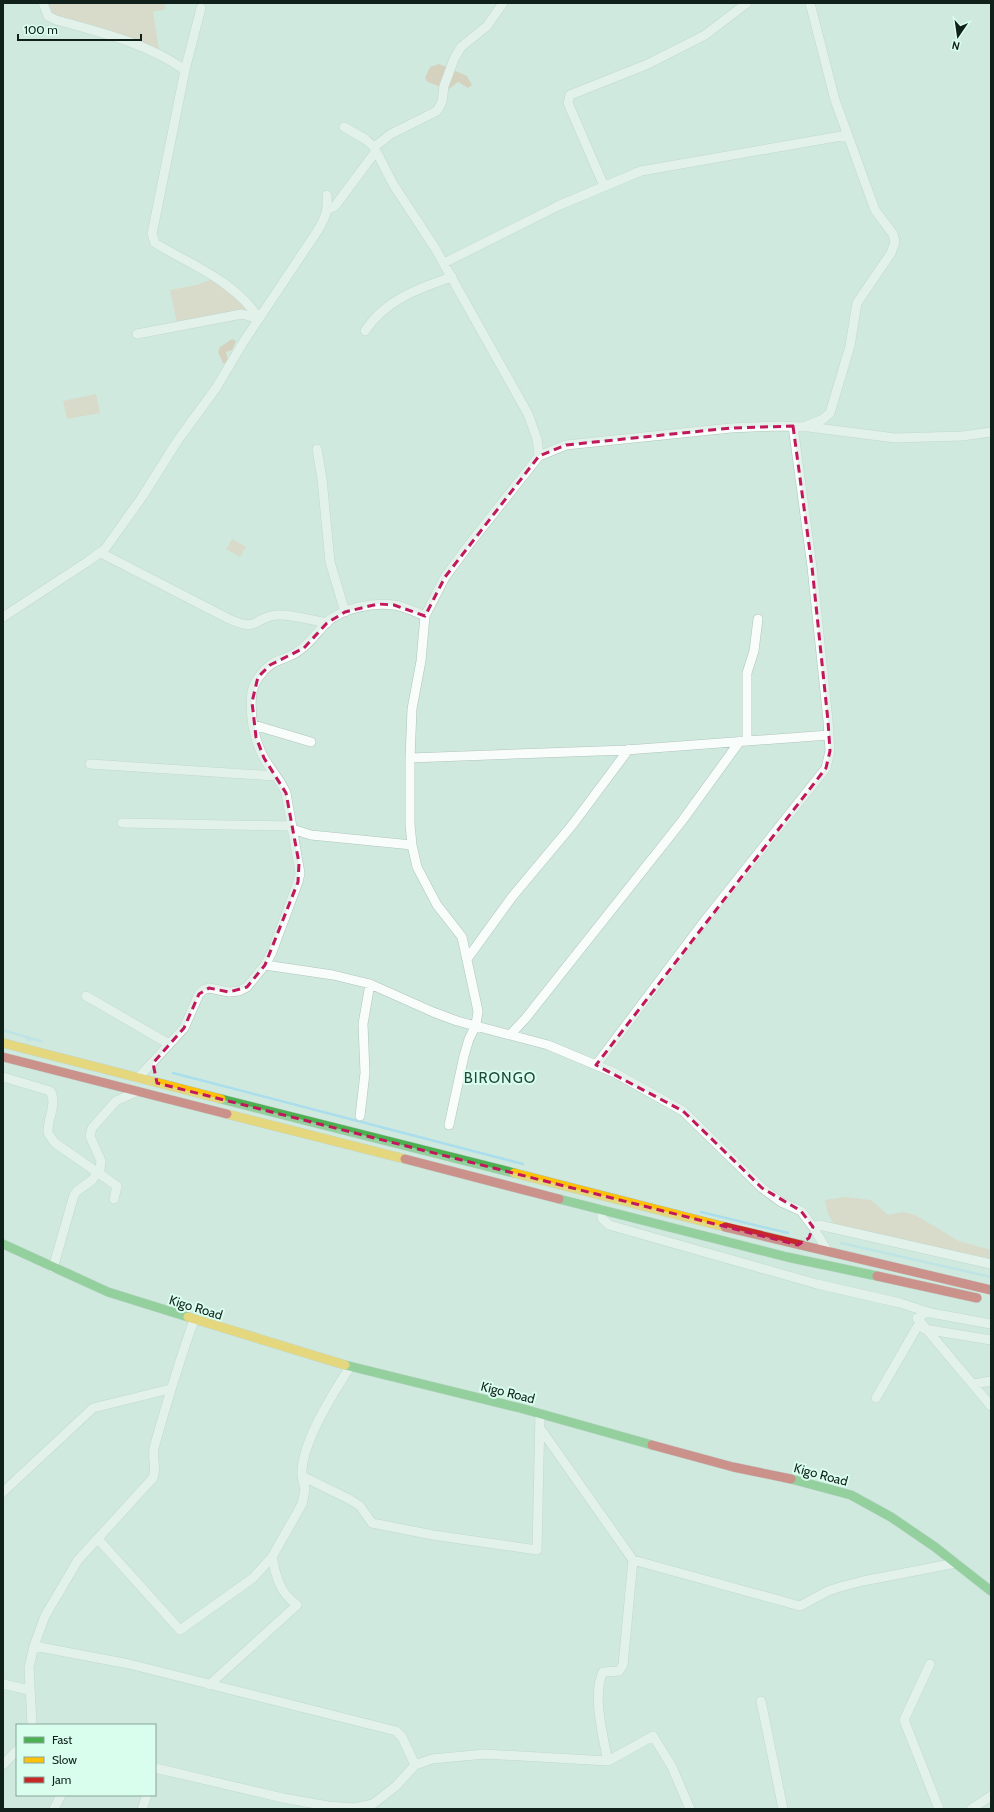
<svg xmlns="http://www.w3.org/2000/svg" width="994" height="1812" font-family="Cabin,sans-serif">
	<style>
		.green { fill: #e2c8b1 }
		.forest { fill: #d9b599 }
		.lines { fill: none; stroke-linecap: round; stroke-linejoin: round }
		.stream { stroke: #abdeed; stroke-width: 2.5 }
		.street-casing { stroke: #b0c4bb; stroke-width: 10 }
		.fast-casing { stroke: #b0c4bb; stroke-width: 10 }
		.slow-casing { stroke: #b0c4bb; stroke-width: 10 }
		.jam-casing { stroke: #b0c4bb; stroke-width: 10 }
		.street { stroke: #f8fcfa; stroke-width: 9 }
		.fast { stroke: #4caf50; stroke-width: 9 }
		.slow { stroke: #ffc107; stroke-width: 9 }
		.jam { stroke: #c62828; stroke-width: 9 }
		.marked { fill: none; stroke: #c2185b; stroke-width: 3; stroke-dasharray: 8 5; stroke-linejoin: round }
		.labels { text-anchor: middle; stroke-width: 4; stroke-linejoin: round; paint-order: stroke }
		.street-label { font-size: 13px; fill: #0f211a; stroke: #d9feee }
		.quarter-label { font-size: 15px; letter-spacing: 1px; fill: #1f4a3a; stroke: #d9feee }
	</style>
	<rect width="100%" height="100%" fill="#cfe9de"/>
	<path class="green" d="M 47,3 L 164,3 L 166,9 L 153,12 L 159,49 L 110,31 L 49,13 Z
		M 213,279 L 235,295 L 252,313 L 177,323 L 170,290 L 196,285 Z
		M 96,394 L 100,413 L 67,419 L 63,401 Z
		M 232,539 L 246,547 L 240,557 L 226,549 Z
		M 845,1197 L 871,1200 L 888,1215 L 903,1212 L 915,1215 L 959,1241 L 991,1250 L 991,1266 L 835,1227 L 827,1211 L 825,1200 Z"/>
	<path class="forest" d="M 439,64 L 467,76 L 472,85 L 468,88 L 458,82 L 448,90 L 428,82 L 425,78 L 430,67 Z
		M 232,339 L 236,341 L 232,350 L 226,352 L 228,360 L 226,363 L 223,363 L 218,352 L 220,347 Z"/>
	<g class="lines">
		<path class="stream" d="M 3,1030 L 33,1039
			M 28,1040 L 33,1039 L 42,1041
			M 173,1073 L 523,1164
			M 701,1212 L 788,1233
			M 841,1243 L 991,1277"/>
		<defs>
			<path id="street" d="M 43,3 L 48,16 L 56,20 C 99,32 147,43 185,70
				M 201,8 L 185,70 L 152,234 L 155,243 L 160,246 C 194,266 237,283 259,319
				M 344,127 L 365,139 L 374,147 L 393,184 L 435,248 L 528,414 L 537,439 L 539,456
				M 374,147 L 391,134 L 437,111 L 442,102 L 444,86 L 454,59 L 461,47 L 487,26 L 503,3
				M 604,186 L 568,103 L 570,95 L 648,64 L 705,35 L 747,3
				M 328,209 L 335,206 L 376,151
				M 444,263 L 560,205 L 641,171 L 847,135
				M 365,331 C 385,300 419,288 452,277
				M 137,334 L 242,314 L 259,319
				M 806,426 L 823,419 L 830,413 L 850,346 L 857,303 L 891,253 L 895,242 L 893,234 L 875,210 L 835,100 L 810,3
				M 317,449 L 322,479 L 330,562 L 345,612
				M 101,553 L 229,619 C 260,633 253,617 277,615 C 291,614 312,620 327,623
				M 3,617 L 87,562 L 105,549 L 142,497 L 178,440 L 216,388 L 244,341 L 318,230 C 326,216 328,211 327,195
				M 254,725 L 311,742
				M 747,741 L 747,673 L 754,651 L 758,619
				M 410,758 L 626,750 L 829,735
				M 90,764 L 276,776
				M 122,823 L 291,826
				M 292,829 L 311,835 L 412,845
				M 467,959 L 512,897 L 573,824 L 629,749
				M 265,965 L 333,975 L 370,984 L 433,1012 L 457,1021 L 548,1045 L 615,1073 L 683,1111 L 762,1188 L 781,1202 L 801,1211 L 813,1227 L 827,1250
				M 86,996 L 169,1044
				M 510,1035 L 525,1019 L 682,821 L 740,741
				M 596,1065 L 706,919 L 826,768 L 830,751 L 828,721 L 812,567 L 793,426
				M 3,1077 L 50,1091 C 58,1102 47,1120 48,1132 C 49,1136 53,1140 55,1143 L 117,1186 L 114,1199
				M 138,1078 L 184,1028 L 199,994 L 203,990 L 209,988 L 229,992 L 239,991 L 247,987 L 265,965 L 272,952 L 298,882 L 300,873 L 286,793 C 281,781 272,771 265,760 C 254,741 249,714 252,692 C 254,682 262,671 270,665 C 278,659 289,658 297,652 C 310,644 317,632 327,622 C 343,608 373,602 394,605 C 404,606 415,612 425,616
				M 360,1116 L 365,1073 L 363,1024 L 370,984
				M 449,1125 L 464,1056 L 469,1039 L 476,1025 L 478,1011 L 462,937 L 437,905 L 417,867 L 412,845 L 410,824 L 410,758 L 412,709 L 421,661 L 425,616 L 445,577 L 471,542 L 539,456 L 566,445 L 731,428 L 777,426 L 809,427 L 895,438 L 962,436 L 991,432
				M 602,1210 L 602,1218 L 609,1225 L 817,1284 L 900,1303 L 931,1313
				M 813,1227 L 819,1225 L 991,1264
				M 53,1268 L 74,1195 L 77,1191 L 92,1180 L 100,1170 L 101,1161 L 90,1136 L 92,1128 L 116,1101 L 136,1092
				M 917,1318 L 991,1406
				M 924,1329 L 991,1340
				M 350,1367 C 333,1393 300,1445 302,1476 L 349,1499 L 360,1506 L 372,1523 L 433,1535 L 537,1550 L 540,1414
				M 973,1384 L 991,1381
				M 876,1398 L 920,1322 L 920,1317 L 925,1313 L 931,1313 L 991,1324
				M 540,1428 L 633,1560 L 623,1665 L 619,1671 L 603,1672 C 592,1694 603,1737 608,1761
				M 3,1492 L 93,1408 L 170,1389
				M 98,1539 L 180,1630 L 253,1578 L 272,1557 L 302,1504 L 305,1490 L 302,1476
				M 633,1560 L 800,1606 L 828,1591 L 840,1587 L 863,1581 L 956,1563
				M 34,1646 L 129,1664 L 396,1731 L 402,1737 L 415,1765
				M 930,1664 L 904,1720 L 939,1809
				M 3,1684 L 29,1690
				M 209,1685 L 297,1605 C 280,1593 276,1577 272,1557
				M 761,1701 L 783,1809
				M 32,1725 L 29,1667 L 34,1646 L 45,1616 L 78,1560 L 153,1478 C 157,1468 152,1459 154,1448 C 166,1405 179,1362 194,1320
				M 3,1765 L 17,1750
				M 155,1768 L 283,1798 L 328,1806 L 354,1808 L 373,1804 L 396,1786 L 415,1765 L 432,1759 L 485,1754 L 608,1761 L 653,1736 L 672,1767 L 690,1809
				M 54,1809 L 61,1795
				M 142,1809 L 147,1795
				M 971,1809 L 991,1796"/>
			<path id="fast" d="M 221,1099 L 514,1173
				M 559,1199 L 787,1257 L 877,1276
				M 3,1244 L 108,1292 L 188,1317
				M 345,1365 L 520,1408 L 652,1445
				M 791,1479 L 851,1495 L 891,1517 L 935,1547 L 991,1591"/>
			<path id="slow" d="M 3,1043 L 221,1099
				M 227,1114 L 405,1159
				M 514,1173 L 725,1227
				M 188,1317 L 345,1365"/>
			<path id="jam" d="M 3,1057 L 227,1114
				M 405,1159 L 559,1199
				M 725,1227 L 991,1290
				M 877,1276 L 977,1298
				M 652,1445 L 733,1467 L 791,1479"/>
		</defs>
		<use href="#street" class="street-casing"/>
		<use href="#fast" class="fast-casing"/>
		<use href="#slow" class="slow-casing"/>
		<use href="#jam" class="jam-casing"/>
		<use href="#street" class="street"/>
		<use href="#fast" class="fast"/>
		<use href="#slow" class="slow"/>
		<use href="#jam" class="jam"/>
	</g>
	<path d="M0 0H994V1812H0ZM 793,426 L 812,567 L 828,721 L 830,751 L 826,768 L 596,1065 L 683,1111 L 762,1188 L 801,1211 L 813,1227 L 809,1238 L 798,1245 L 157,1083 L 153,1063 L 184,1028 L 199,994 L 209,988 L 229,992 L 247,987 L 265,965 L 298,882 L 299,863 L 286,793 L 264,758 L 256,737 L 252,702 L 258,677 L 270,665 L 304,648 L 327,623 L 345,612 L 378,604 L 394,605 L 425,616 L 445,577 L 539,456 L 566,445 L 731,428 Z" fill="#cfe9de" fill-opacity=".55" fill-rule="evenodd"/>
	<path class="marked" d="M 793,426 L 812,567 L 828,721 L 830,751 L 826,768 L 596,1065 L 683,1111 L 762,1188 L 801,1211 L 813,1227 L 809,1238 L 798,1245 L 157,1083 L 153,1063 L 184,1028 L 199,994 L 209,988 L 229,992 L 247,987 L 265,965 L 298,882 L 299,863 L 286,793 L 264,758 L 256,737 L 252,702 L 258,677 L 270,665 L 304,648 L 327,623 L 345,612 L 378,604 L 394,605 L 425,616 L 445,577 L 539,456 L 566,445 L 731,428 Z"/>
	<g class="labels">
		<g class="street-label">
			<text transform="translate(196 1307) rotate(17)" y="5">Kigo Road</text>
			<text transform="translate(508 1392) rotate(14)" y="5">Kigo Road</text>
			<text transform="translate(821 1474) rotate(15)" y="5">Kigo Road</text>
		</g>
		<g class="quarter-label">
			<text x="500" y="1083">BIRONGO</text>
		</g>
	</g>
	<rect width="994" height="1812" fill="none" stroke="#0f211a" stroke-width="8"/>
	<rect x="16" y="1724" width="140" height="72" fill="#d9feee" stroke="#88a699"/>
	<rect x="24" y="1737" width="20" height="6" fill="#4caf50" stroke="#88a699"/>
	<text x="52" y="1744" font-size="12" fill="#0f211a">Fast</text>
	<rect x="24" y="1757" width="20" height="6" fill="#ffc107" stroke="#88a699"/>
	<text x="52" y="1764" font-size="12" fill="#0f211a">Slow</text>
	<rect x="24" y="1777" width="20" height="6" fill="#c62828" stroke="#88a699"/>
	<text x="52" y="1784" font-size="12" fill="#0f211a">Jam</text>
	<g transform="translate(958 36) rotate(193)" stroke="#d9feee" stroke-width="3" paint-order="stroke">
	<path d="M0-3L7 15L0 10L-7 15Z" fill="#0f211a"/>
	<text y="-6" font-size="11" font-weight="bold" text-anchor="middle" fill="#0f211a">N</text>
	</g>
	<path d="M18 34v6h123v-6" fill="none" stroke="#0f211a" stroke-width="2"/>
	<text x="24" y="34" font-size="12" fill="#0f211a" stroke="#d9feee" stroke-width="3" paint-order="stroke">100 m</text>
</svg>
